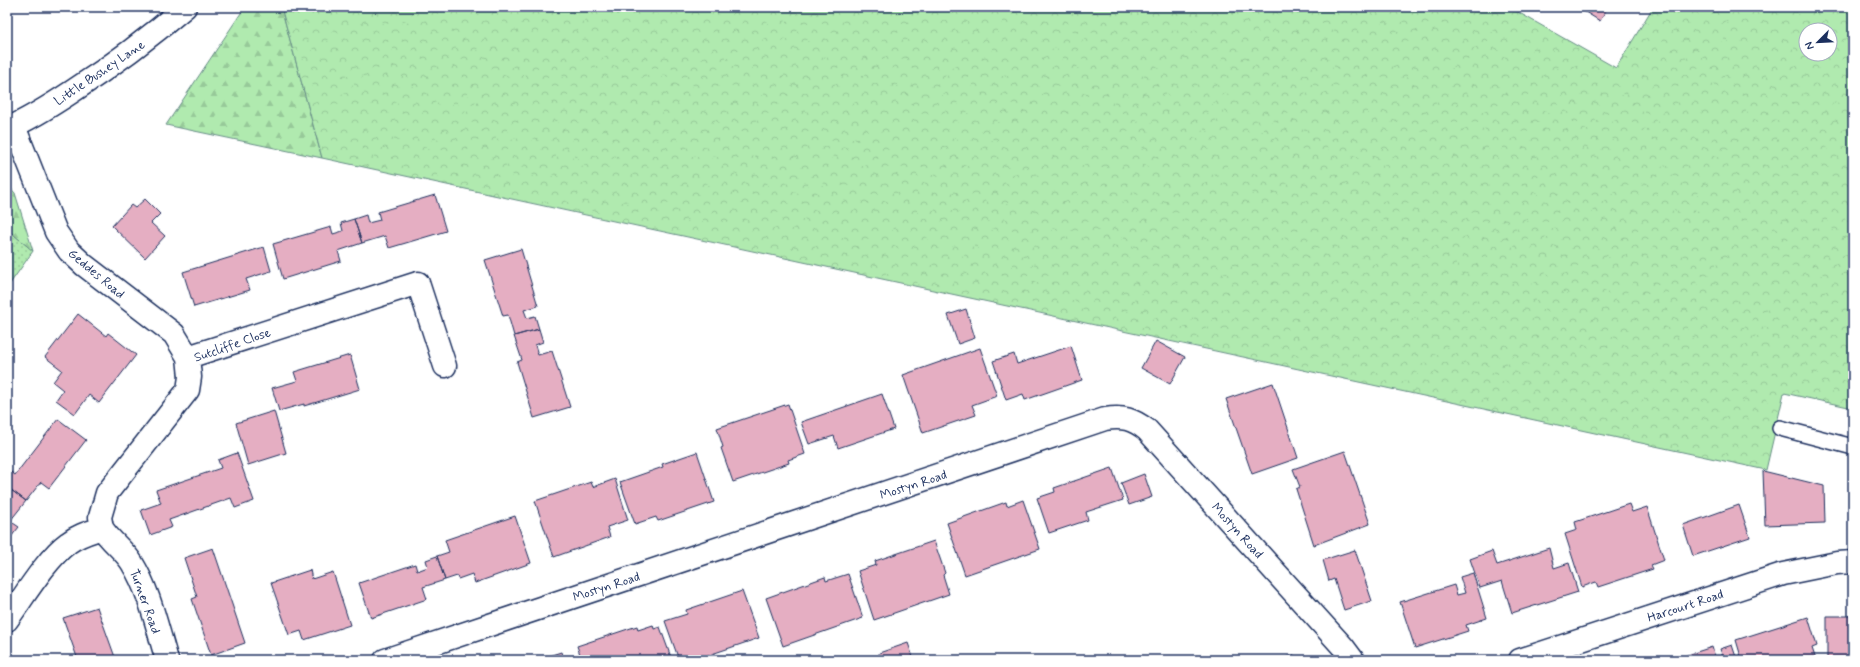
<svg xmlns="http://www.w3.org/2000/svg" width="1860" height="667" font-family="Mynerve,sans-serif">
	<style>
		.grass { fill: url(#grass-dots); stroke: #668c86 }
		.forest { fill: url(#forest-firs); stroke: #668c86 }
		.park { fill: url(#park-crowns); stroke: #668c86; fill-rule: evenodd }
		.building { fill: #e5aec2; stroke: #1b2f5e }
		.lines { fill: none; stroke-linecap: round; stroke-linejoin: round }
		.lane-casing { stroke: #1b2f5e; stroke-width: 18 }
		.street-casing { stroke: #1b2f5e; stroke-width: 25 }
		.secondary-casing { stroke: #1b2f5e; stroke-width: 25 }
		.lane { stroke: #fff; stroke-width: 15 }
		.street { stroke: #fff; stroke-width: 22 }
		.secondary { stroke: #fff; stroke-width: 22 }
		.labels { text-anchor: middle; stroke-width: 3.5; stroke-linejoin: round; paint-order: stroke }
		.street-label { font-size: 13px; fill: #1b2f5e; stroke: #fff }
	</style>
	<defs>
		<pattern id="grass-dots" width="8" height="8" patternUnits="userSpaceOnUse"><rect width="8" height="8" fill="#b0eaaf"/><path d="M2 2h.1M6 6h.1" fill="none" stroke="#97c999" stroke-width="1.8" stroke-linecap="round"/></pattern>
		<pattern id="forest-firs" width="22" height="20" patternUnits="userSpaceOnUse"><rect width="22" height="20" fill="#b0eaaf"/><path d="M5 1l3.5 6h-7zM16 11l3.5 6h-7z" fill="#97c999"/></pattern>
		<pattern id="park-crowns" width="20" height="18" patternUnits="userSpaceOnUse"><rect width="20" height="18" fill="#b0eaaf"/><path d="M2 6a3 3 0 1 1 6 0M12 15a3 3 0 1 1 6 0" fill="none" stroke="#97c999"/></pattern>
	</defs>
	<rect width="100%" height="100%" fill="#fff"/>
	<filter id="ink" filterUnits="userSpaceOnUse"><feTurbulence type="fractalNoise" baseFrequency=".025" numOctaves="2"/><feDisplacementMap in="SourceGraphic" scale="8" xChannelSelector="R" yChannelSelector="G"/><feConvolveMatrix kernelMatrix="1 2 1 2 8 2 1 2 1" color-interpolation-filters="sRGB"/></filter>
	<g filter="url(#ink)">
		<path class="grass" d="M 7,229 L 33,251 L 7,288 Z"/>
		<path class="forest" d="M 245,7 L 281,7 L 322,158 L 166,125 Z
			M 7,184 L 15,193 L 33,251 L 7,229 Z"/>
		<path class="park" d="M 281,7 L 1509,7 L 1616,68 L 1653,7 L 1849,7 L 1853,9 L 1853,408 L 1784,393 L 1766,470 L 322,158 ZM 1806,30 L 1830,30 L 1830,54 L 1806,54 Z"/>
		<path class="building" d="M 1577,7 L 1608,7 L 1600,21 Z
			M 435,195 L 446,231 L 389,248 L 385,236 L 362,243 L 354,219 L 366,215 L 368,223 L 380,220 L 378,212 Z
			M 145,199 L 160,214 L 151,223 L 165,236 L 145,258 L 112,226 L 131,205 L 135,208 Z
			M 354,219 L 362,243 L 338,251 L 341,261 L 283,279 L 273,244 L 331,227 L 333,234 L 343,231 L 341,223 Z
			M 264,247 L 271,271 L 246,279 L 250,290 L 194,307 L 183,272 Z
			M 521,249 L 538,306 L 524,310 L 527,318 L 535,316 L 539,329 L 514,336 L 508,315 L 503,316 L 485,260 Z
			M 966,309 L 975,338 L 958,344 L 948,315 Z
			M 78,314 L 106,336 L 108,333 L 136,355 L 99,403 L 89,395 L 75,414 L 56,400 L 63,390 L 53,382 L 62,370 L 45,357 Z
			M 539,329 L 543,342 L 535,345 L 538,355 L 552,351 L 570,407 L 534,418 L 517,362 L 522,360 L 514,336 Z
			M 1156,341 L 1185,357 L 1170,384 L 1141,368 Z
			M 1071,346 L 1082,380 L 1025,400 L 1023,394 L 1006,400 L 993,361 L 1014,354 L 1017,364 Z
			M 980,348 L 997,396 L 972,405 L 976,415 L 923,433 L 903,375 Z
			M 350,355 L 360,389 L 304,406 L 304,404 L 279,411 L 272,388 L 297,381 L 294,372 Z
			M 1273,383 L 1298,458 L 1252,474 L 1226,399 Z
			M 882,394 L 894,429 L 838,448 L 834,436 L 809,444 L 801,422 Z
			M 788,404 L 805,454 L 788,460 L 789,463 L 733,482 L 721,448 L 723,447 L 717,428 Z
			M 274,411 L 286,453 L 248,465 L 236,423 Z
			M 58,419 L 86,440 L 49,488 L 41,482 L 26,501 L 7,487 L 7,469 L 15,475 Z
			M 1345,451 L 1370,524 L 1314,545 L 1296,489 L 1300,487 L 1293,469 Z
			M 697,452 L 714,502 L 658,521 L 656,517 L 635,524 L 620,482 L 663,467 L 662,464 Z
			M 237,453 L 254,501 L 235,508 L 231,498 L 169,520 L 172,527 L 150,535 L 141,510 L 161,503 L 156,490 L 221,468 L 218,460 Z
			M 1112,468 L 1123,500 L 1086,512 L 1088,520 L 1049,533 L 1037,498 L 1055,492 L 1054,488 Z
			M 1763,471 L 1824,486 L 1825,523 L 1765,525 Z
			M 1144,474 L 1152,497 L 1129,505 L 1121,483 Z
			M 615,479 L 628,520 L 607,527 L 610,537 L 554,557 L 535,501 L 591,482 L 593,487 Z
			M 7,487 L 26,501 L 10,521 L 19,527 L 7,542 Z
			M 1023,500 L 1040,549 L 965,575 L 947,523 L 1006,502 L 1007,506 Z
			M 1629,504 L 1632,512 L 1647,507 L 1664,560 L 1651,565 L 1653,569 L 1598,587 L 1596,582 L 1582,587 L 1565,534 L 1577,530 L 1575,522 Z
			M 1739,505 L 1750,537 L 1693,556 L 1683,525 Z
			M 515,516 L 531,563 L 475,583 L 472,574 L 458,579 L 457,576 L 445,580 L 437,556 L 449,552 L 445,540 Z
			M 934,541 L 945,573 L 943,575 L 949,594 L 874,620 L 858,571 L 876,565 L 875,561 Z
			M 213,548 L 245,643 L 211,655 L 192,599 L 197,597 L 184,558 Z
			M 1549,548 L 1554,568 L 1569,563 L 1578,592 L 1512,613 L 1502,581 L 1480,588 L 1470,559 L 1492,551 L 1497,565 Z
			M 1355,550 L 1372,601 L 1344,610 L 1334,579 L 1329,581 L 1323,560 Z
			M 437,556 L 445,580 L 423,587 L 427,599 L 371,618 L 359,583 L 415,564 L 417,571 L 428,567 L 426,560 Z
			M 310,570 L 312,579 L 333,572 L 350,625 L 304,640 L 301,631 L 289,635 L 271,583 Z
			M 1473,573 L 1487,618 L 1466,625 L 1468,631 L 1415,648 L 1400,602 L 1454,585 L 1457,595 L 1465,593 L 1460,577 Z
			M 848,574 L 863,618 L 783,646 L 766,598 L 825,577 L 826,581 Z
			M 742,591 L 759,638 L 706,656 L 706,658 L 701,660 L 679,660 L 665,621 L 687,614 L 686,610 Z
			M 97,607 L 116,660 L 78,660 L 63,618 Z
			M 1827,616 L 1853,616 L 1853,660 L 1827,660 Z
			M 1808,617 L 1817,646 L 1812,648 L 1816,660 L 1742,660 L 1736,640 Z
			M 653,625 L 654,629 L 660,627 L 672,660 L 582,660 L 577,646 L 637,626 L 638,630 Z
			M 908,643 L 914,660 L 881,660 L 879,653 Z
			M 1732,645 L 1737,660 L 1724,660 L 1720,649 Z
			M 1712,647 L 1716,660 L 1672,660 Z
			M 561,652 L 564,660 L 536,660 Z
			M 1294,655 L 1296,660 L 1278,660 Z"/>
		<g class="lines">
			<defs>
				<path id="lane" d="M 1780,428 L 1853,447"/>
				<path id="street" d="M 14,126 L 56,232 L 69,251 L 84,265 L 174,334 L 188,357
					M 102,528 C 110,541 124,550 132,563 C 150,592 157,628 167,660
					M 7,620 C 23,598 47,558 68,543 C 78,535 90,532 102,528 L 100,517 L 107,493 L 188,390 L 190,377 L 188,357 L 418,283 L 445,366
					M 385,660 L 1105,419 C 1123,416 1133,419 1147,430 L 1344,648 L 1353,660"/>
				<path id="secondary" d="M 7,129 C 30,119 52,105 73,91 C 113,65 149,38 185,7
					M 1520,660 L 1783,574 L 1837,563 L 1853,562"/>
			</defs>
			<use href="#lane" class="lane-casing"/>
			<use href="#street" class="street-casing"/>
			<use href="#secondary" class="secondary-casing"/>
			<use href="#lane" class="lane"/>
			<use href="#street" class="street"/>
			<use href="#secondary" class="secondary"/>
		</g>
	</g>
	<g class="labels">
		<g class="street-label">
			<text transform="translate(99 72) rotate(-34)" y="5">Little Bushey Lane</text>
			<text transform="translate(97 273) rotate(40)" y="5">Geddes Road</text>
			<text transform="translate(232 344) rotate(-19)" y="5">Sutcliffe Close</text>
			<text transform="translate(913 484) rotate(-18)" y="5">Mostyn Road</text>
			<text transform="translate(1238 530) rotate(48)" y="5">Mostyn Road</text>
			<text transform="translate(606 586) rotate(-18)" y="5">Mostyn Road</text>
			<text transform="translate(146 601) rotate(70)" y="5">Turner Road</text>
			<text transform="translate(1685 605) rotate(-18)" y="5">Harcourt Road</text>
		</g>
	</g>
	<rect width="1860" height="667" fill="none" stroke="#fff" stroke-width="24"/>
	<rect x="12" y="12" width="1836" height="643" fill="none" stroke="#1b2f5e" stroke-width="1.5" filter="url(#ink)"/>
	<g transform="translate(1818 42) rotate(246)"><circle r="19" fill="#ffffff" stroke="#a4acbf"/>
	<path d="M0-3L7 15L0 10L-7 15Z" fill="#1b2f5e"/>
	<text y="-6" font-size="11" font-weight="bold" text-anchor="middle" fill="#1b2f5e">N</text>
	</g>
</svg>
